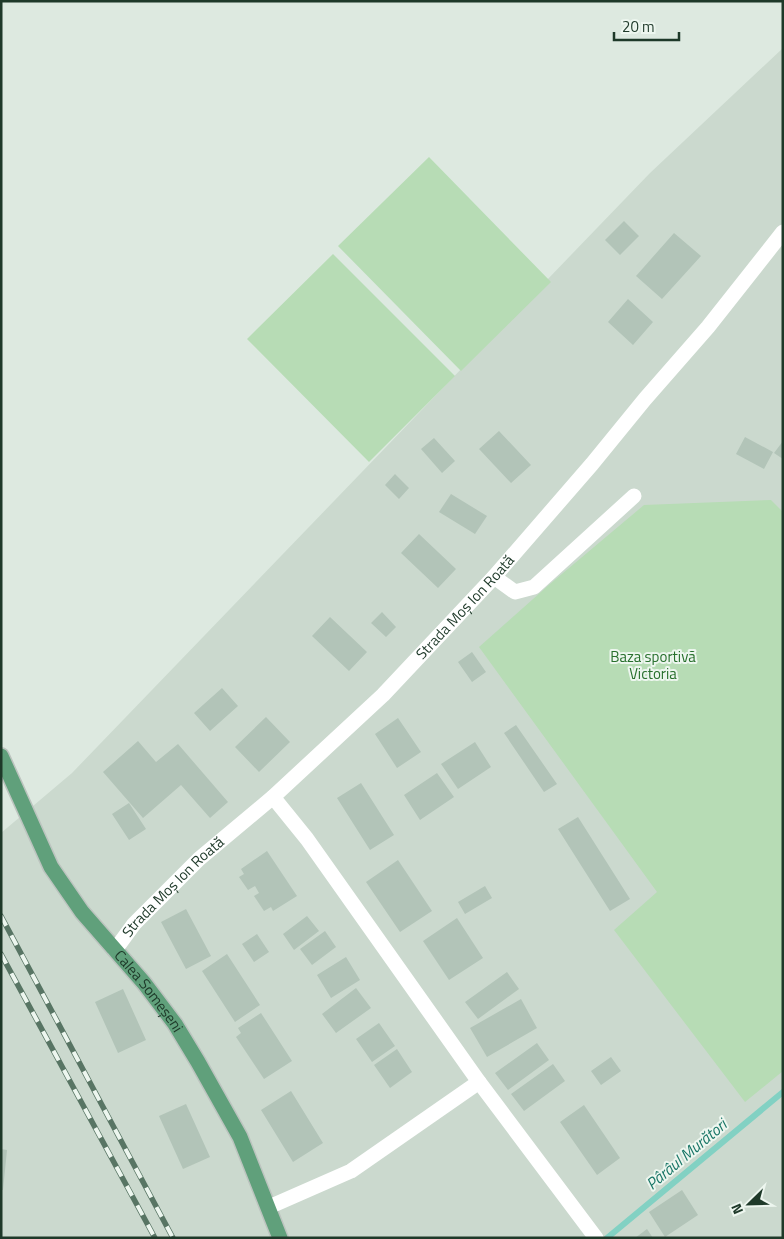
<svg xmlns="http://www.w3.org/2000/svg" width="784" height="1239" font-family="'Titillium Web',sans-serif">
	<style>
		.built { fill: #cbd9ce }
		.green { fill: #b7dcb5 }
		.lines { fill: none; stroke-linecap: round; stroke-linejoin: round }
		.stream { stroke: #82d1c3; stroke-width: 6 }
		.building { fill: #b2c4b8 }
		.major-casing { stroke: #bcc4bf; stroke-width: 18 }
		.minor { stroke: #fff; stroke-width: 15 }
		.major { stroke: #60a07b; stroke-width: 15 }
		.rail-casing { stroke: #587564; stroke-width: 5.5 }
		.rail { stroke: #edf6ef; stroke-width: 4; stroke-dasharray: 11; stroke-linecap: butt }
		.labels { text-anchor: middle; stroke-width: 4; stroke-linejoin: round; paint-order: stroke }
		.street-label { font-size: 15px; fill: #1e3929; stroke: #edf6ef }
		.park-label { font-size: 15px; fill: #28702d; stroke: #edf6ef }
		.water-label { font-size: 16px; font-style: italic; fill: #187566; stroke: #edf6ef }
	</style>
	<rect width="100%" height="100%" fill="#dde9e0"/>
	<path class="built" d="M 783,48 L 783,1238 L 1,1238 L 1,833 L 72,773 L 650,173 Z"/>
	<path class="green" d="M 429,157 L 551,282 L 461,371 L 338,246 Z
		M 333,254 L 455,376 L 369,462 L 247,339 Z
		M 771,500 L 783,512 L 783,1071 L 745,1102 L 614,930 L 657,892 L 479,647 L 550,584 L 644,505 Z"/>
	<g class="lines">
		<path class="stream" d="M 607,1238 L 783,1092"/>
	</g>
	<path class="building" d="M 624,221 L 639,236 L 620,255 L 605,240 Z
		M 674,233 L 701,256 L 662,299 L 636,276 Z
		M 628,299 L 653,322 L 633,345 L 608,322 Z
		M 499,431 L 531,465 L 511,483 L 479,449 Z
		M 745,437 L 773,452 L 764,469 L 736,454 Z
		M 434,438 L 455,461 L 442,473 L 421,449 Z
		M 783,441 L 783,459 L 774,453 Z
		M 395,474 L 409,488 L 399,499 L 385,485 Z
		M 451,494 L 487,516 L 475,534 L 439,512 Z
		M 419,534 L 456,569 L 438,588 L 401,553 Z
		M 382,612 L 396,627 L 386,637 L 371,623 Z
		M 330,617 L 367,652 L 349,671 L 312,636 Z
		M 472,652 L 486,672 L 472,682 L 458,662 Z
		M 222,688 L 238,706 L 210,731 L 194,713 Z
		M 266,717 L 290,742 L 259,772 L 235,747 Z
		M 398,718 L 421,752 L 397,768 L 375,734 Z
		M 516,725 L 557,784 L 544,792 L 504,733 Z
		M 138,741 L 156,762 L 178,744 L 228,802 L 210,818 L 181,785 L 143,818 L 103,772 Z
		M 475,742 L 491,767 L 458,789 L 441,764 Z
		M 437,773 L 454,797 L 420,820 L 404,795 Z
		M 361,783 L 394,835 L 370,850 L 337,798 Z
		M 129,803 L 146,829 L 129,840 L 112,814 Z
		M 578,817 L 630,899 L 610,911 L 558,829 Z
		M 267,851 L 297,896 L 273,911 L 271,907 L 264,911 L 254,896 L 259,893 L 255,886 L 248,890 L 239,877 L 244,874 L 241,869 Z
		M 398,860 L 432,911 L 400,932 L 366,882 Z
		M 485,886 L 492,898 L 465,914 L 458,902 Z
		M 186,909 L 211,956 L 186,969 L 161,922 Z
		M 307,916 L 319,931 L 294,950 L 283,934 Z
		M 457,918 L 483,958 L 449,980 L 423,941 Z
		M 325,931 L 336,947 L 312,965 L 300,949 Z
		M 257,934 L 269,952 L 254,962 L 242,944 Z
		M 227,954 L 260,1005 L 235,1022 L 202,971 Z
		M 346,957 L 360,980 L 331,998 L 317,975 Z
		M 507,972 L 519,989 L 478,1019 L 465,1002 Z
		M 356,988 L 371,1008 L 336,1033 L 322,1014 Z
		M 123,989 L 146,1040 L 118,1053 L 95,1002 Z
		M 521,999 L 537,1028 L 487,1057 L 470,1028 Z
		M 261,1013 L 292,1061 L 264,1079 L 236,1037 L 241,1033 L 238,1028 Z
		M 379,1023 L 395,1046 L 372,1062 L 356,1039 Z
		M 537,1043 L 549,1060 L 508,1090 L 495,1073 Z
		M 397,1049 L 412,1072 L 390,1088 L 374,1065 Z
		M 611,1057 L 621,1071 L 601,1085 L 591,1071 Z
		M 553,1064 L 565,1081 L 524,1111 L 511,1094 Z
		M 291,1091 L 323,1143 L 293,1162 L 261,1110 Z
		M 186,1104 L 210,1157 L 183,1169 L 159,1116 Z
		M 584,1105 L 620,1158 L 597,1175 L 560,1122 Z
		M 1,1149 L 7,1150 L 3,1190 L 1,1190 Z
		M 682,1190 L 698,1215 L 665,1237 L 649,1212 Z
		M 647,1229 L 653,1238 L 635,1238 Z"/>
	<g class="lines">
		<defs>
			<g id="major">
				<path id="s2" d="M 1,756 L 51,867 L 82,912 L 144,983 L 175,1024 L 198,1062 L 240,1137 L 280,1238"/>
			</g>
		</defs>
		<use href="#major" class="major-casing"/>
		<g class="minor">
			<path d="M 494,577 L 515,592 L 534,587 L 634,496"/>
			<path d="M 273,797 L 307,839 L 479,1082 L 596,1238"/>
			<path id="s1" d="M 115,950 L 134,924 L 199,859 L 273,797 L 383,695 L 494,577 L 592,464 L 645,399 L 708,327 L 783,232"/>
			<path d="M 269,1207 L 351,1171 L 479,1082"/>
		</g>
		<use href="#major" class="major"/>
		<defs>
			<path id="rail" d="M 1,916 L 173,1238
				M 1,954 L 155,1238"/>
		</defs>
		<use href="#rail" class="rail-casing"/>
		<use href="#rail" class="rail"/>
	</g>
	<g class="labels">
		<g class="street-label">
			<text dy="5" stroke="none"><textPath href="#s1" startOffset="491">Strada Moș Ion Roată</textPath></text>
			<text dy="5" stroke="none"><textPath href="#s1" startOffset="86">Strada Moș Ion Roată</textPath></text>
			<text dy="5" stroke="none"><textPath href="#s2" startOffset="280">Calea Someșeni</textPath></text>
		</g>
		<g class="park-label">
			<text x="653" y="662">Baza sportivă<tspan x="653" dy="17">Victoria</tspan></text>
		</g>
		<g class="water-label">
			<text transform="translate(686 1154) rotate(-40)" y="6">Pârâul Murători</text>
		</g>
	</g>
	<rect width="784" height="1239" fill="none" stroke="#1e3929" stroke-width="5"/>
	<g transform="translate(749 1204) rotate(247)" stroke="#edf6ef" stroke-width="4" paint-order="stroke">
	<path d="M0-4L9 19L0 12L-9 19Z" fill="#1e3929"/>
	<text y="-8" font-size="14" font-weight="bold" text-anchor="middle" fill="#1e3929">N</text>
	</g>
	<path d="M614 32v8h65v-8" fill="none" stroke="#1e3929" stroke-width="2.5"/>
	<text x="622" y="32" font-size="15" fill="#1e3929" stroke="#edf6ef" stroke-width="4" paint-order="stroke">20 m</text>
</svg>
